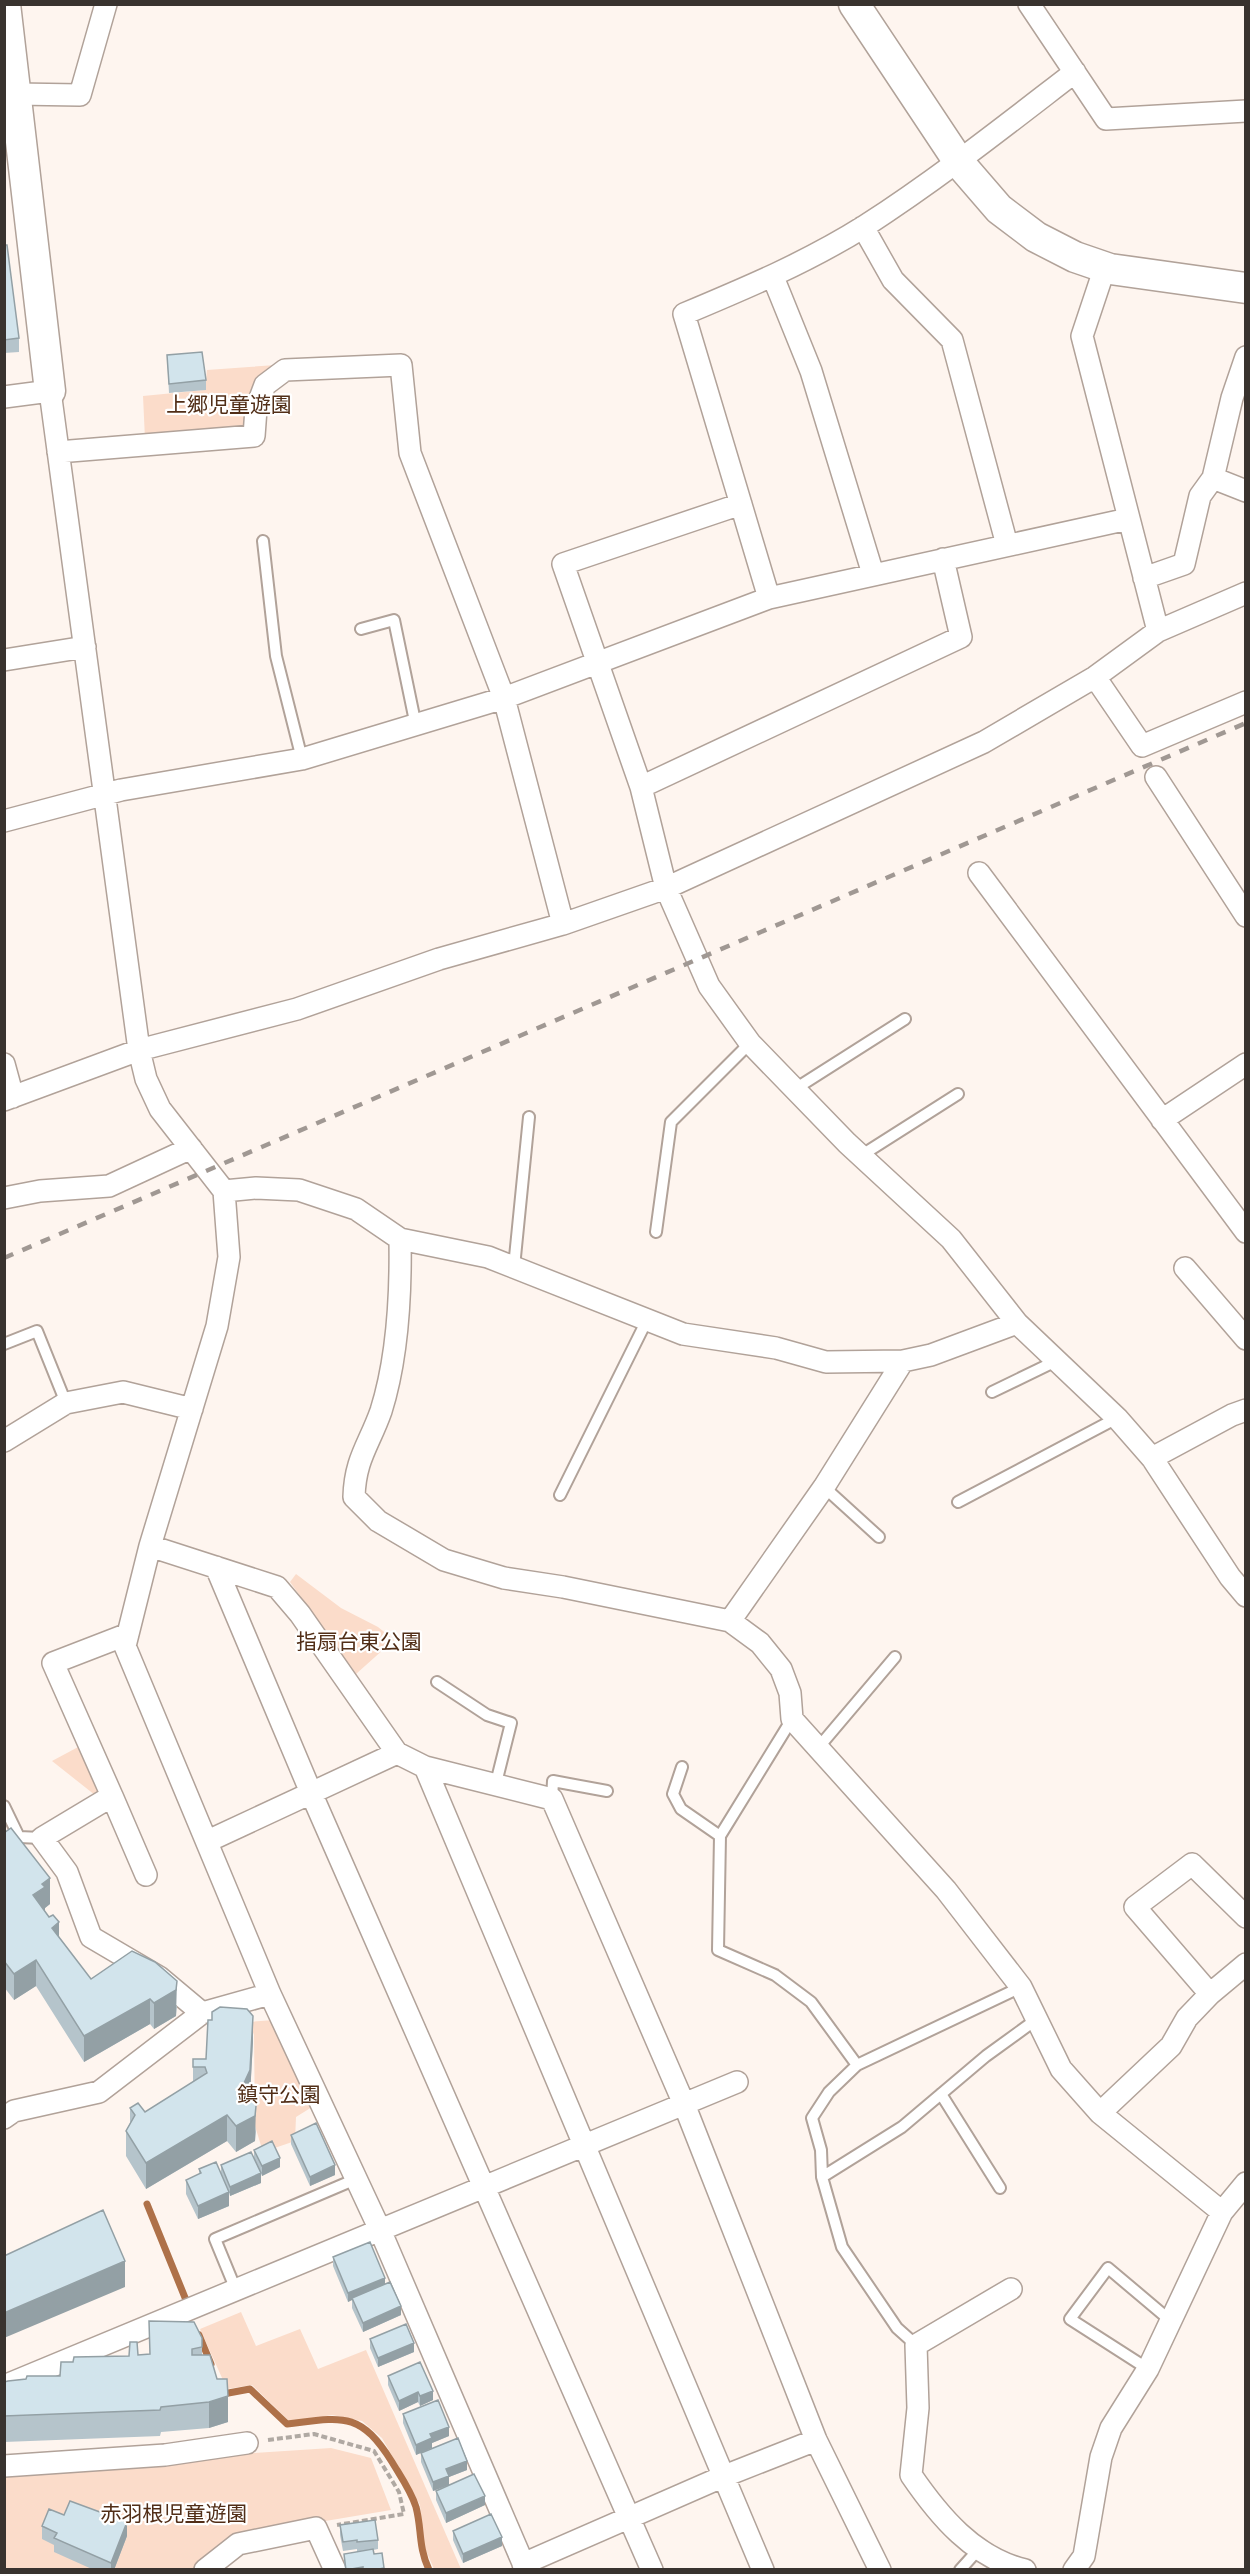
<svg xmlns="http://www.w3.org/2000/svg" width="1250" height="2574" font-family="Signika,'Noto Sans JP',sans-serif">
<rect width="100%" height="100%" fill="#fef5ef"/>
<!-- green -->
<path fill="#fbdcca" d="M 276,365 L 254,436 L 145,439 L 143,396 L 205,390 L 207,370 Z
M 296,1574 L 341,1608 L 378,1627 L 394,1640 L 356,1674 L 290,1582 Z
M 80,1746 L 104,1796 L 100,1799 L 52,1761 Z
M 274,2020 L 312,2107 L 296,2117 L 295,2141 L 263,2152 L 255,2126 L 254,2035 L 249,2022 Z
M 241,2312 L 256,2346 L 300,2329 L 318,2369 L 366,2350 L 461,2569 L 434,2569 L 424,2546 L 420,2505 L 382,2438 L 362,2421 L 332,2415 L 290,2422 L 252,2385 L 227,2389 L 200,2329 Z
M 331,2448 L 371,2458 L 391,2510 L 231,2537 L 197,2569 L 5,2570 L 5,2469 Z"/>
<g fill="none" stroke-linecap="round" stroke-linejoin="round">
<!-- stream -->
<path stroke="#ae7149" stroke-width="7" d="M 147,2204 L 188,2305
M 199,2335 L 211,2364
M 222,2391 L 223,2394 L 250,2389 L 287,2424 C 343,2417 360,2411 392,2462 C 401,2477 411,2491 416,2507 C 422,2530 418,2546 429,2570"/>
<!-- lane casing -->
<g stroke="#b1a299" stroke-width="14">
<path id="lane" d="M 263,541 L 276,656 L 302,759
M 361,629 L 394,620 L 416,726
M 795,1089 L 905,1019
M 862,1155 L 958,1094
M 656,1232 L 671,1122 L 750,1043
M 514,1267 L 529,1117
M 4,1344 L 37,1331 L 66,1403
M 992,1392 L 1056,1361
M 824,1487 L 879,1537
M 560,1495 L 647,1320
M 958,1502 L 1117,1418
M 437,1682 L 487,1715 L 511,1723 L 496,1783
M 818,1748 L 895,1657
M 682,1767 L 673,1794 L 681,1809 L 720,1836 L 718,1950 L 775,1975 L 811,2002 L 857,2065
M 552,1799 L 553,1781 L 607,1791
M 4,1806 L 19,1837 L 42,1838
M 720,1836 L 792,1719
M 941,2094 L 1000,2188
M 822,2177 L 902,2127 L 986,2056 L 1037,2019
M 236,2290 L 215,2239 L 356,2179
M 916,2345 L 897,2328 L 842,2247 L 822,2177 L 821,2150 L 812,2118 L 829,2092 L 857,2065 L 1021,1987
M 1148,2369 L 1070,2319 L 1108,2268 L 1172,2322
M 960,2570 L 978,2550"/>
</g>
<!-- street casing -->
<g stroke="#b1a299" stroke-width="24">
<path id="street" d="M 1029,4 L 1106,119 L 1246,111
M 16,94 L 80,95 L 106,4
M 863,227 L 893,280 L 952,340 L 1007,545
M 1105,267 L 1082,336 L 1158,631
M 773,277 L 811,371 L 873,574
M 4,397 L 50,391 L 139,1050 L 146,1079 L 160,1109 L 224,1191 L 229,1257 L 217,1326 L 150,1546 L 125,1646 L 270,1994 L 380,2230 L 526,2570
M 58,452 L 254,436 L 256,409 L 265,385 L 285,370 L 401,365 L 410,453 L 504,698 L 563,924
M 1213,478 L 1232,398 L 1246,357
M 741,504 L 563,564 L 641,787 L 666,888 L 709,986 L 750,1043 L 847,1143 L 951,1239 L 1017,1323 L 1117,1418 L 1152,1458 L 1230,1577 L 1246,1596
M 1144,578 L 1184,564 L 1200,496 L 1213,478 L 1246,491
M 769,598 L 684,314 C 746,288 808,262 865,226 C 938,179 1006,125 1075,72
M 4,660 L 85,647
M 1095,677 L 1142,746 L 1246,702
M 1156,777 L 1246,916
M 641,787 L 961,637 L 943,559
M 4,821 L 121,790 L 302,759 L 504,698 L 769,598 L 1128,519
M 979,873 L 1246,1232
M 4,1064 L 13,1097
M 4,1100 L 139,1050 L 297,1009 L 439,959 L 563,924 L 666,888 L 984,742 L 1095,677 L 1158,631 L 1246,593
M 1162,1120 L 1246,1064
M 224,1191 L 256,1188 L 299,1190 L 356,1209 L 400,1239 L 488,1257 L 683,1334 L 776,1348 L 826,1362 L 903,1361 L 931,1355 L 1017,1323
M 4,1198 L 40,1191 L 109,1186 L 191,1148
M 400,1239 C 401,1295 398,1357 381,1411 C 369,1445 355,1459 354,1497 L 378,1521 L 444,1560 L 504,1578 L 563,1587 L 730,1621 L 760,1643 L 781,1669 L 790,1693 L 792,1719 L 946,1890 L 1021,1987 L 1061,2069 L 1100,2113 L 1222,2212
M 1185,1268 L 1246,1339
M 4,1441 L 66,1403 L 123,1392 L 192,1409
M 1152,1458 L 1232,1415 L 1246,1410
M 150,1546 L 277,1587 L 300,1614 L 397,1753
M 216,1567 L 312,1795 L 652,2570
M 730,1621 L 824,1487 L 903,1361
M 128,1634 L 53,1663 L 112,1796 L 42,1838 L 67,1872 L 91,1937 L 159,1977 L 202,2013 L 270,1994
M 425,1767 L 763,2570
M 112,1796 L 146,1875
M 208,1841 L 397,1753 L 425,1767 L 552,1799 L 684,2104 L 816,2440 L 880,2570
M 1210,1994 L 1135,1907 L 1192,1864 L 1246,1917
M 1100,2113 L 1171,2046 L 1187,2018 L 1210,1994 L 1246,1964
M 4,2118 L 14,2111 L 99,2092 L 202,2013
M 1011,2289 L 916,2345 L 918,2408 L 911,2475 C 939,2516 974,2558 1025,2570
M 4,2386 L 737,2082
M 4,2466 L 165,2455 L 247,2443
M 523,2564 L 722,2477 L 816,2440
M 205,2570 L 238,2544 L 316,2528 L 335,2570
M 1074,2570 L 1084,2556 L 1101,2457 L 1111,2428 L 1148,2369 L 1222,2212 L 1246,2183"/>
</g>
<!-- secondary casing -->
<g stroke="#b1a299" stroke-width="33">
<path id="secondary" d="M 5,4 L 50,391
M 854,4 L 961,165 L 999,209 L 1036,237 L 1075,257 L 1110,269 L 1246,288"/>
</g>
<!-- path -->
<path stroke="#b0a9a3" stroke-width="4" stroke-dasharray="6 3" stroke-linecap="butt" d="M 268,2440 L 314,2434 L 374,2451 L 399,2492 L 404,2514 L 337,2525"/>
<!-- lane -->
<use href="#lane" stroke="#fff" stroke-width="10"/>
<!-- street -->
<use href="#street" stroke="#fff" stroke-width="21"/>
<!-- secondary -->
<use href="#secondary" stroke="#fff" stroke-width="30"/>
<!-- rail -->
<path stroke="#a09893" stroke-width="4.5" stroke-dasharray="10 10" stroke-linecap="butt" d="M 4,1258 L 1246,723"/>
</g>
<!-- wall -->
<path fill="#b5c4cb" d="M 4,245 L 19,338 L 19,352 L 4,353 Z
M 167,355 L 206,380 L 206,390 L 169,393 Z
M 4,1833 L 50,1904 L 45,1908 L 45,1911 L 59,1937 L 91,1979 L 177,2006 L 176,2016 L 154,2029 L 150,2024 L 84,2062 L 36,1986 L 14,2000 L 4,1987 Z
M 253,2041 L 250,2094 L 256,2132 L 255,2141 L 236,2152 L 227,2141 L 146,2189 L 126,2156 L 126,2131 L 130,2123 L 130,2108 L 145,2112 L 193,2082 L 193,2067 L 206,2059 Z
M 291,2135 L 335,2175 L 310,2186 L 291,2144 Z
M 254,2150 L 280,2167 L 262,2176 L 261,2174 L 261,2183 L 230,2196 L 229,2193 L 229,2206 L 198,2219 L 186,2194 L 186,2180 L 199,2174 L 199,2169 L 221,2174 L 221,2165 L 254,2157 Z
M 333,2257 L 385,2284 L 401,2315 L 363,2332 L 352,2308 L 352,2300 L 348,2302 L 333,2266 Z
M 149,2321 L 202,2338 L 202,2355 L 228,2422 L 209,2428 L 161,2432 L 160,2436 L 4,2442 L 4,2382 L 60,2376 L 73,2362 L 150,2354 Z
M 370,2339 L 414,2352 L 378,2367 L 370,2348 Z
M 388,2376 L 433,2400 L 420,2406 L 418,2402 L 399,2411 L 388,2385 Z
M 403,2414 L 449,2436 L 432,2443 L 432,2448 L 416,2455 L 403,2423 Z
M 421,2453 L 467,2470 L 449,2477 L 449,2485 L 433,2491 L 421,2462 Z
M 436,2491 L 485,2505 L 446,2523 L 436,2500 Z
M 64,2515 L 127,2536 L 114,2570 L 94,2570 L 54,2552 L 54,2545 L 42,2539 L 42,2526 Z
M 340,2525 L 378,2540 L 378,2549 L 373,2550 L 374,2554 L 382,2553 L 384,2570 L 345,2570 L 344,2554 L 357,2552 L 357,2549 L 343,2551 L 340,2535 Z
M 453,2531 L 502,2546 L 463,2563 L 453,2540 Z"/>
<!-- shaded-wall -->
<path fill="#93a0a5" d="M 50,1878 L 50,1904 L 45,1908 L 45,1913 L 33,1895 L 42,1884 Z
M 59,1922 L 59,1948 L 52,1928 Z
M 36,1960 L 36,1986 L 14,2000 L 14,1974 Z
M 177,1981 L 176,2016 L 154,2029 L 154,2003 Z
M 150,1999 L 150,2024 L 84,2062 L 84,2036 Z
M 253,2016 L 253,2041 L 250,2096 L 244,2083 Z
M 256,2106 L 255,2141 L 236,2152 L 236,2126 Z
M 227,2115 L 227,2141 L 146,2189 L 146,2163 Z
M 280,2158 L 280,2167 L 262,2176 L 262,2166 Z
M 335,2165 L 335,2175 L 310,2186 L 310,2177 Z
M 261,2173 L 261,2183 L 230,2196 L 230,2187 Z
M 229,2192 L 229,2206 L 198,2219 L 198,2206 Z
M 125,2261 L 125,2287 L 4,2338 L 4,2313 Z
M 385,2278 L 385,2287 L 352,2298 L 352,2300 L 348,2302 L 348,2293 Z
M 401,2306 L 401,2315 L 363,2332 L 363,2323 Z
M 414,2343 L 414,2352 L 378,2367 L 378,2358 Z
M 433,2391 L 433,2400 L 420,2406 L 420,2396 Z
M 418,2392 L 418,2402 L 399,2411 L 399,2401 Z
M 228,2396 L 228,2422 L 209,2428 L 209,2402 Z
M 449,2427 L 449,2436 L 432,2443 L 432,2448 L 416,2455 L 416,2445 L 430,2434 Z
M 467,2461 L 467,2470 L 449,2477 L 449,2485 L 433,2491 L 433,2482 L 446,2469 Z
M 485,2496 L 485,2505 L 446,2523 L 446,2513 Z
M 127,2522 L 127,2536 L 114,2570 L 111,2570 L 111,2563 Z
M 502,2537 L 502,2546 L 463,2563 L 463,2554 Z"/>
<!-- building -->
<path fill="#d2e4ec" stroke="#93a0a5" stroke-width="1.5" d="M 4,245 L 7,245 L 19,338 L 4,340 Z
M 202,352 L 206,380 L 169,384 L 167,355 Z
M 11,1828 L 50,1878 L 42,1884 L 45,1887 L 33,1895 L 49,1917 L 53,1915 L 59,1922 L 52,1928 L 91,1979 L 132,1951 L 155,1962 L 177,1981 L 176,1990 L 154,2003 L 150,1999 L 84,2036 L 36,1960 L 14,1974 L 4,1961 L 4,1833 Z
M 220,2007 L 247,2009 L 253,2016 L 250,2070 L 244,2083 L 256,2106 L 255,2116 L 236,2126 L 227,2115 L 146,2163 L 126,2131 L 135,2115 L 130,2108 L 138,2103 L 145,2112 L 207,2073 L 205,2067 L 193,2067 L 193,2059 L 206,2059 L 208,2020 L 212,2020 L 212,2012 Z
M 316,2123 L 335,2165 L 310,2177 L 291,2135 Z
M 272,2141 L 280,2158 L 262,2166 L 254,2150 Z
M 251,2152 L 261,2173 L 230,2187 L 221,2165 Z
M 216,2162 L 229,2192 L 198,2206 L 186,2180 L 201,2173 L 199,2169 Z
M 103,2210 L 125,2261 L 4,2313 L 4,2256 Z
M 370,2242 L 385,2278 L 348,2293 L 333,2257 Z
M 390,2282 L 401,2306 L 363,2323 L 352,2298 Z
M 149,2321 L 194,2322 L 202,2338 L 202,2347 L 192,2349 L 192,2355 L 210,2355 L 217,2379 L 227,2379 L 228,2396 L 209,2402 L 161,2407 L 160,2410 L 4,2416 L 4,2382 L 8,2381 L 26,2379 L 27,2376 L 60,2376 L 61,2362 L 73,2362 L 74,2357 L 129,2356 L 130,2342 L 137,2342 L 138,2355 L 150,2354 Z
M 406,2324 L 414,2343 L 378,2358 L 370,2339 Z
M 420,2362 L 433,2391 L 420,2396 L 418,2392 L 399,2401 L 388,2376 Z
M 438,2400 L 449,2427 L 430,2434 L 432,2438 L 416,2445 L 403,2414 Z
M 458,2438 L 467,2461 L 446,2469 L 449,2476 L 433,2482 L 421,2453 Z
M 474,2474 L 485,2496 L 446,2513 L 436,2491 Z
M 70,2501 L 127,2522 L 111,2563 L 54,2538 L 57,2533 L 42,2526 L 49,2509 L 64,2515 Z
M 491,2514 L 502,2537 L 463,2554 L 453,2531 Z
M 375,2520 L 378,2540 L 357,2542 L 357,2540 L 343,2542 L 340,2525 Z
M 373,2549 L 374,2554 L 382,2553 L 384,2568 L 374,2570 L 363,2570 L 363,2567 L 346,2570 L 344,2554 Z"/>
<g text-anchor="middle" stroke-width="4.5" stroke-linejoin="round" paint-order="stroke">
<!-- park labels -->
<g font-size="21" fill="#512e17" stroke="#fff">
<text x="229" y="412">上郷児童遊園</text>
<text x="359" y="1649">指扇台東公園</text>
<text x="279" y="2102">鎮守公園</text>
<text x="174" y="2521">赤羽根児童遊園</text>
</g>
</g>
<!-- border -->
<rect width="1250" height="2574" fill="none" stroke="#39332f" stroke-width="12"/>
</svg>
